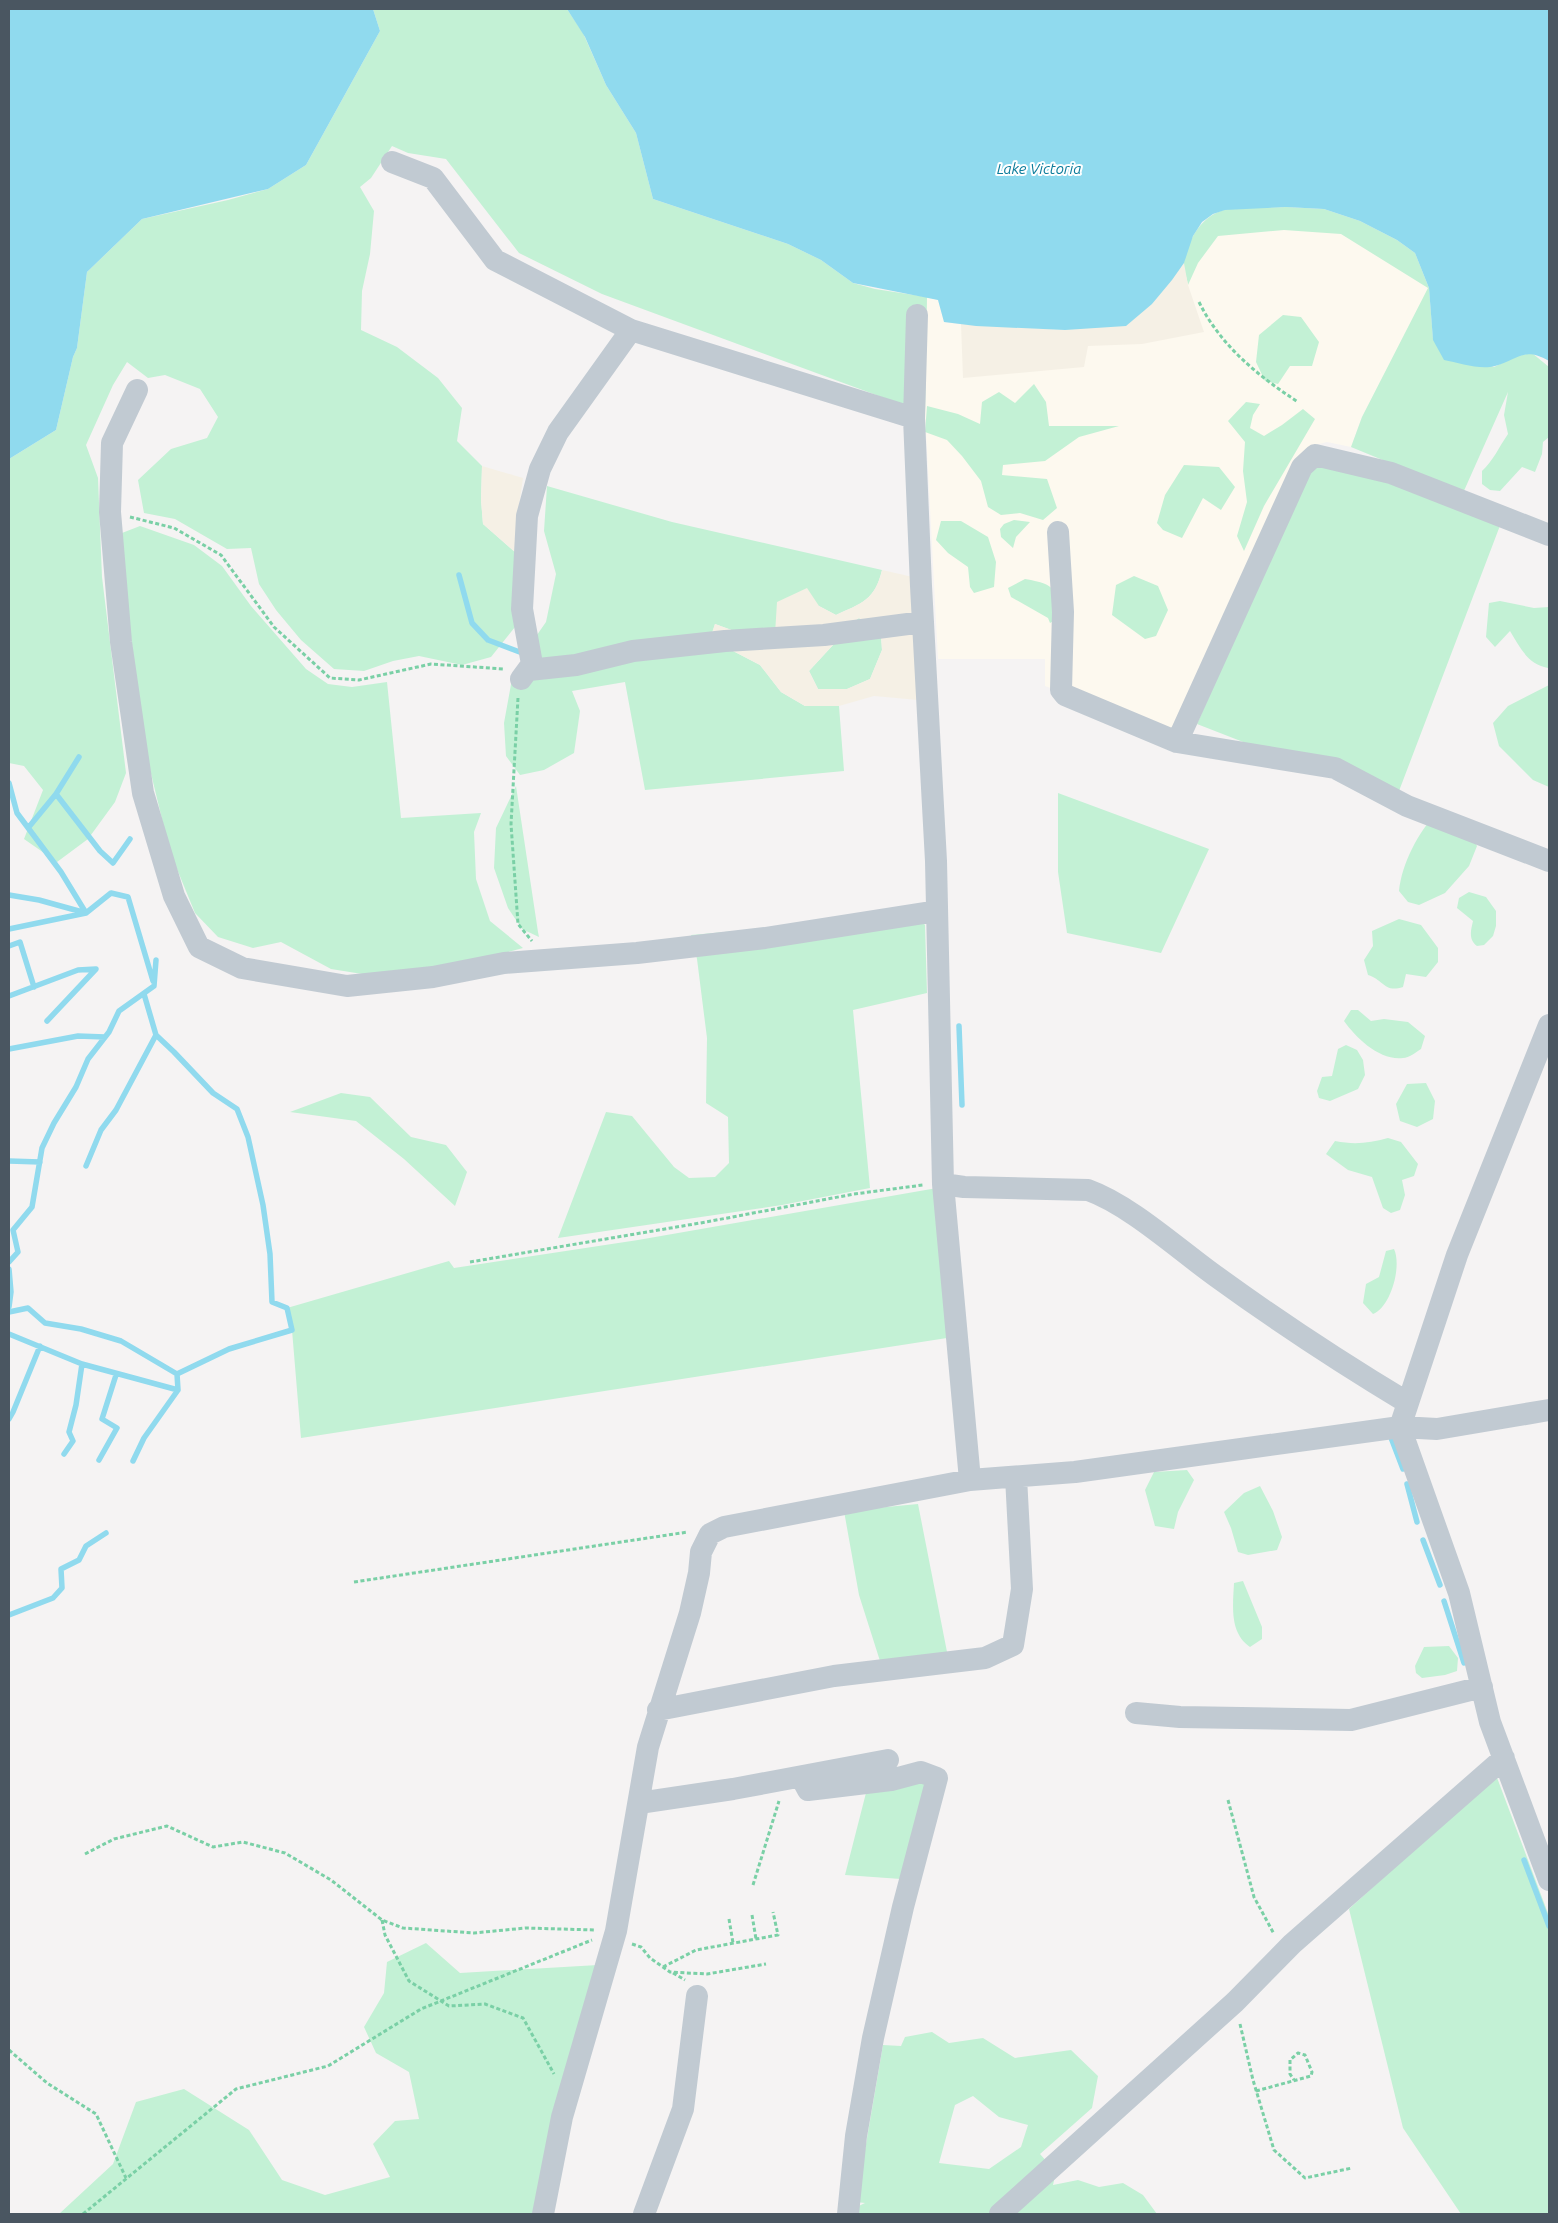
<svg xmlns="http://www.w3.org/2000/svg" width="1558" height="2223" font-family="Ubuntu,sans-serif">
<rect width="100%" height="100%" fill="#f5f3f3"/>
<!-- commercial -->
<path fill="#fdf9ef" d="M 1324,209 L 1429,288 L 1362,417 L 1351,447 L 1327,442 L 1311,446 L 1172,733 L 1045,686 L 1045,659 L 938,659 L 925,413 L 927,297 L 938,300 L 944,322 L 976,326 L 1193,236 Z"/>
<!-- green -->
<path fill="#c3f1d5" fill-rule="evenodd" d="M 373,9 L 567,9 L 583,33 L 606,85 L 636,133 L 653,199 L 788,244 L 821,260 L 853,283 L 875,289 L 927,297 L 925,413 L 602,294 L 519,253 L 446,159 L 408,153 L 392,146 L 371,178 L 360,187 L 374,211 L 370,254 L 362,291 L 361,330 L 397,347 L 438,378 L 462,408 L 457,441 L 482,466 L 481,500 L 483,524 L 523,559 L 515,627 L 491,657 L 462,665 L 419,656 L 393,661 L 364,671 L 334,669 L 301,640 L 276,610 L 259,584 L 251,548 L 227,549 L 175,519 L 144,513 L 138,480 L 171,449 L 207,438 L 218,417 L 200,389 L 165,375 L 148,378 L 127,362 L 113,385 L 86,445 L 98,478 L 102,577 L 126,773 L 115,802 L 88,839 L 57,862 L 24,839 L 43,790 L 24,766 L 9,763 L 9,459 L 56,430 L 73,357 L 77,348 L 87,272 L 142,219 L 228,200 L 268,189 L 306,165 L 380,31 Z
M 1286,207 L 1324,209 L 1360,221 L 1397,240 L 1415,253 L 1429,288 L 1433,339 L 1494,367 L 1517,356 L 1532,353 L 1549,367 L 1549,437 L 1543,442 L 1542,454 L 1535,472 L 1522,467 L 1500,491 L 1490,490 L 1482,484 L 1482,471 C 1493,461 1499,447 1508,434 L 1504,415 L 1508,392 L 1463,493 L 1351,447 L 1362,417 L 1428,288 L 1341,234 L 1284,230 L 1218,236 L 1198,263 L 1188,285 C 1187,278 1183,269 1184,262 C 1188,240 1201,216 1224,210 C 1243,205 1267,208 1286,207 Z
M 1283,315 L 1301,317 L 1319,342 L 1312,366 L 1290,366 L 1278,384 L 1265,381 L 1256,362 L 1259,335 Z
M 1034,384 L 1046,402 L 1049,426 L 1119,426 L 1079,437 L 1045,461 L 1003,465 L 1002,475 L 1047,479 L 1057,508 L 1043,520 L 1020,513 L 1001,515 L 988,507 L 981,481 L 962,456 L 947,440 L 925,432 L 927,406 L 958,414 L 980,424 L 982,402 L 999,392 L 1015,403 Z
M 1246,402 L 1260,404 L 1253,415 L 1250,428 L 1264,436 L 1282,425 L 1303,409 L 1315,419 L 1264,506 L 1244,551 L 1237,536 L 1247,502 L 1243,471 L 1245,442 L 1228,421 Z
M 1323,463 L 1346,468 L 1501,523 L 1399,791 L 1256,747 L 1197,724 L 1309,468 Z
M 1184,465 L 1219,467 L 1235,487 L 1221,510 L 1203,498 L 1182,538 L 1163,530 L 1157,523 L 1165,495 Z
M 547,486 L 672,522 L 882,570 C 875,600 862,603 836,615 L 819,606 L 775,634 L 748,636 L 715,624 L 710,639 L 760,665 L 781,692 L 805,706 L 839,706 L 844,771 L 645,790 L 625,682 L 572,691 L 580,711 L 574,753 L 544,770 L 520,775 L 506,756 L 504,723 L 512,679 L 530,645 L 546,622 L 556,574 L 544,531 Z
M 1014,520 L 1030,522 L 1016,537 L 1013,548 L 1001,537 L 1000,529 L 1004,524 Z
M 941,521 L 961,521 L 988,537 L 996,562 L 994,587 L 974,593 L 970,587 L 968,567 L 948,553 L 936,540 Z
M 140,526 L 194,545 L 222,566 L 251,606 L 306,669 L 328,684 L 352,687 L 387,682 L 401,818 L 481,813 L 474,832 L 476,879 L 490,921 L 523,948 L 475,961 L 381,977 L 331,969 L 281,942 L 253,948 L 218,937 L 195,913 L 170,852 L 146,753 L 122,567 L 122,533 Z
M 1134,576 L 1158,586 L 1168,610 L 1156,636 L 1145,639 L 1112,615 L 1116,585 Z
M 1025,579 C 1059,585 1054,588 1055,620 L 1050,623 L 1048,618 L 1011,597 L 1008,588 Z
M 1500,601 L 1534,608 L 1549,607 L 1548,668 C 1527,664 1520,647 1510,631 L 1495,647 L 1486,637 L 1489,603 Z
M 859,618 L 881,636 L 882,650 L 870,679 L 847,689 L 818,689 L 809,671 L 833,645 L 843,629 Z
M 1549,685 L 1549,787 L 1533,780 L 1499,746 L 1493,723 L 1508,706 Z
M 516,786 L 538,932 L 539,937 L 522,929 L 508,908 L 494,868 L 496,828 Z
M 1058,793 L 1209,849 L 1161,953 L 1067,933 L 1058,872 Z
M 1437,812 L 1470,833 L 1477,846 L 1469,866 L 1445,893 L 1419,905 L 1408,902 L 1399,891 C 1402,863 1418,833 1437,812 Z
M 1469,892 L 1486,897 L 1496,911 L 1496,926 L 1493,936 L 1484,945 L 1477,946 C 1468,939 1471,930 1473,921 L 1457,908 L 1459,898 Z
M 917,915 L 925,925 L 927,993 L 853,1010 L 870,1188 L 782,1205 L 558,1238 L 606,1112 L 632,1116 L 674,1167 L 689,1178 L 715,1177 L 729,1163 L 728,1117 L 706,1103 L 707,1038 L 697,959 L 691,935 Z
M 1399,919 L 1421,925 L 1438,948 L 1438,962 L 1426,977 L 1406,974 L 1403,987 C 1384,993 1384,980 1368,975 L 1364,960 L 1373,946 L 1372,931 Z
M 1351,1010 L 1358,1010 L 1371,1021 L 1384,1019 L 1408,1022 L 1425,1036 L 1421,1049 C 1416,1052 1409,1058 1403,1058 C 1380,1061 1356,1038 1344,1021 Z
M 1346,1045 L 1357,1050 L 1363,1060 L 1365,1075 L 1358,1089 L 1330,1101 L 1319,1098 L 1317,1091 L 1322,1077 L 1332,1076 L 1338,1049 Z
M 1426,1083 L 1435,1101 L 1433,1119 L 1417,1127 L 1400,1121 L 1396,1104 L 1407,1084 Z
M 341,1093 L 370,1097 L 411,1137 L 446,1145 L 467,1172 L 455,1206 L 404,1159 L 356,1121 L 290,1112 Z
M 1388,1138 L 1401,1142 L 1418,1164 L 1414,1176 L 1402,1180 L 1405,1195 L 1400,1210 L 1391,1213 L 1383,1208 L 1372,1177 L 1348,1170 L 1326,1154 L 1335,1141 C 1355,1145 1369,1143 1388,1138 Z
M 937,1188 L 947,1338 L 301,1438 L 292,1330 L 287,1308 L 449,1261 L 454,1268 L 638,1240 Z
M 1394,1249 C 1402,1266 1391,1307 1373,1314 L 1363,1303 L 1366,1284 L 1379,1277 L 1386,1251 Z
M 1187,1470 L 1194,1480 L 1178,1512 L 1174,1529 L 1155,1526 L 1145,1490 L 1154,1472 Z
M 1260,1486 L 1273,1511 L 1282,1537 L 1277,1550 L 1248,1555 L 1238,1552 L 1231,1528 L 1224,1512 L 1244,1493 Z
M 918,1504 L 948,1657 L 880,1661 L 859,1595 L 844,1511 Z
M 1243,1581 L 1262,1627 L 1262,1639 L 1250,1647 C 1229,1633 1233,1605 1234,1583 Z
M 1449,1646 L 1458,1658 L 1457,1671 L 1445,1675 L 1422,1678 L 1416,1673 L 1415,1666 L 1424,1647 Z
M 1496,1775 L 1549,1916 L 1549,2214 L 1461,2214 L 1403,2128 L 1349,1909 Z
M 929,1779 L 901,1879 L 845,1875 L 867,1789 Z
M 426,1943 L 460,1973 L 598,1965 L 534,2214 L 59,2214 L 113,2164 L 136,2102 L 184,2089 L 249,2130 L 282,2180 L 325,2195 L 390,2177 L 373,2144 L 395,2121 L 419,2119 L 409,2072 L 376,2053 L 364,2027 L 384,1993 L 387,1962 Z
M 932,2032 L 949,2043 L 983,2038 L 1015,2058 L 1071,2050 L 1098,2076 L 1092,2108 L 1040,2154 L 1056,2172 L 1053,2185 L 1078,2180 L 1099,2187 L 1123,2183 L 1143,2195 L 1157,2214 L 842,2214 L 865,2203 L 856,2202 L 883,2045 L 901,2046 L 905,2037 ZM 973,2096 L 999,2117 L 1028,2125 L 1021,2147 L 989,2169 L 939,2163 L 955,2105 Z"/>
<!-- sand -->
<path fill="#f5f0e5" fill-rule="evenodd" d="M 1184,263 L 1188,285 L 1204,332 L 1142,344 L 1088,346 L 1084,367 L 963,378 L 961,324 L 1065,330 L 1152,304 Z
M 482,466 L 523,478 L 517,519 L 523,559 L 483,524 L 481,500 Z
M 882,570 L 913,577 L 918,700 L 874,696 L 839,706 L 805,706 L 781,692 L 760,665 L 710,639 L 715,624 L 748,636 L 775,634 L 777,602 L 807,588 L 819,606 L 836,615 C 862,603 875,600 882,570 ZM 859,618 L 881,636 L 882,650 L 870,679 L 847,689 L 818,689 L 809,671 L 833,645 L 843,629 Z"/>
<!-- water -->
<path fill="#90daee" d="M 9,9 L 373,9 L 380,31 L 306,165 L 268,189 L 142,219 L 87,272 L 77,348 L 73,357 L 56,430 L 9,459 Z
M 567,9 L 1549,9 L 1549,361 C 1523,346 1518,360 1495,366 C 1480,370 1459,363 1444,360 L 1433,340 L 1429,288 L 1415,253 L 1397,240 L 1360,221 L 1324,209 L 1286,207 L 1225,210 L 1213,214 L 1202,222 L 1193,236 L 1184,263 L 1172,280 L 1152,304 L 1126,326 L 1065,330 L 976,326 L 944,322 L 938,300 L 853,283 L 821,260 L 788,244 L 653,199 L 636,133 L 606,85 L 585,37 Z"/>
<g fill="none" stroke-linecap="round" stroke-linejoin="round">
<!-- stream -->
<path stroke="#90daee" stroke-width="5.5" d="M 459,575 L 472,623 L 488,640 L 525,654
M 9,783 L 17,813 L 61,872 L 86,913 L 9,929
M 56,794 L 100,851 L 113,863 L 130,839
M 28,828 L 56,794 L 79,757
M 9,895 L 39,900 L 86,913 L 111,893 L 128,897 L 153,981
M 9,946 L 20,942 L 34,987
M 144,994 L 156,1035 L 174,1052 L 213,1093 L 237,1109 L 248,1137 L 263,1205 L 270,1254 L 272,1302 L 287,1308 L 292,1330 L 229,1349 L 177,1374
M 9,996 L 78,970 L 96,969 L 47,1021
M 959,1026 L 962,1105
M 9,1049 L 78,1036 L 105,1037
M 9,1161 L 40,1162
M 86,1166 L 101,1130 L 116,1110 L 156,1035
M 9,1262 L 18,1252 L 13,1230 L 32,1207 L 42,1148 L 54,1123 L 76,1087 L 88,1059 L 109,1032 L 119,1011 L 154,986 L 156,960
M 9,1269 L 11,1292 L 9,1307
M 9,1312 L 28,1308 L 45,1323 L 81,1329 L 121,1341 L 177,1374 L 178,1390
M 9,1334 L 82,1364 L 178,1390 L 144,1438 L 133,1461
M 9,1419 L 13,1412 L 40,1346
M 1390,1435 L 1403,1469
M 64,1454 L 73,1441 L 69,1432 L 76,1405 L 82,1364
M 99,1460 L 117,1428 L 102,1419 L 116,1375
M 1407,1484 L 1417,1522
M 1423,1540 L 1440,1585
M 1444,1601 L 1464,1663
M 9,1615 L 53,1598 L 62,1588 L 61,1569 L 79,1560 L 86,1546 L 106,1533
M 1524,1860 L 1549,1926"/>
<!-- path -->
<path stroke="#7ad0a6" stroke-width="3" stroke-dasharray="4 2.5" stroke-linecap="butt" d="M 1199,302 C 1220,345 1258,376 1298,402
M 130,517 L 174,528 L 221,555 L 274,627 L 330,678 L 359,680 L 431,664 L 504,669
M 518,698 L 511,824 L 518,924 L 532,941
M 470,1262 L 706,1222 L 854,1194 L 923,1185
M 354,1582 L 688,1532
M 1228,1800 L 1254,1897 L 1274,1934
M 85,1854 L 114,1839 L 167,1826 L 213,1847 L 243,1842 L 285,1853 L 331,1880 L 382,1920 L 403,1928 L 474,1933 L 525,1928 L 595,1930
M 753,1885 L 779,1801
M 752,1915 L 756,1939
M 729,1919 L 733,1943
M 382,1920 L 385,1935 L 409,1981 L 449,2006 L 485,2004 L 523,2018 L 554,2074
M 632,1944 L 641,1947 L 650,1958 L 670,1972 L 707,1974 L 766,1964
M 663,1967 L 696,1950 L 778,1935 L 773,1912
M 673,1973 L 685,1980
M 1240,2024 L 1253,2080 L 1274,2150 L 1305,2178 L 1352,2168
M 9,2050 L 47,2083 L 96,2114 L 126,2178
M 1256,2091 L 1311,2076 L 1312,2072 L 1305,2055 L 1298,2053 L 1290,2060 L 1290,2074 L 1294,2080
M 83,2214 L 236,2089 L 328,2066 L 421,2009 L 592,1940"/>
<!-- street -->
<path stroke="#c1cad2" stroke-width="22" d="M 392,162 L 433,178 L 495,260 L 631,330 L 914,418
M 917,315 L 914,418 L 921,586 L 936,861 L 943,1184 L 964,1187 L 1088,1190 C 1130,1205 1179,1250 1217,1277 C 1279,1322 1343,1364 1408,1403
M 137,390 L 112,443 L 110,512 L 121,642 L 143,793 L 174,896 L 199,947 L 242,968 L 347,986 L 433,977 L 504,963 L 637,953 L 765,938 L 937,911
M 1058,532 L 1063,612 L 1061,690 L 1065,695 L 1177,742 L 1335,768 L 1407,806 L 1549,861
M 529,670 L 576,665 L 633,651 L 725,641 L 824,635 L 923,622
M 521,679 L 532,664 L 522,609 L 527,516 L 540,469 L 558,432 L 631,330
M 1177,742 L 1302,467 L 1315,455 L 1391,473 L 1549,535
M 1549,1025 L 1457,1255 L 1400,1427 L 1459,1593 L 1490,1722 L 1549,1880
M 943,1184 L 970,1480
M 658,1710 L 834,1676 L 985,1658 L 1013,1645 L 1022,1589 L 1016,1477
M 1136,1713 L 1180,1717 L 1351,1720 L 1482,1687
M 801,1777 L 808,1790 L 891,1780 L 921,1772 L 937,1778 L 903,1907 L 873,2038 L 856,2136 L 848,2214
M 639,1803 L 733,1789 L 888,1760
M 543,2214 L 562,2117 L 616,1931 L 648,1747 L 690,1613 L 699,1573 L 701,1552 L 710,1534 L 724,1527 L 970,1480 L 1075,1472 L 1400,1427 L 1437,1429 L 1549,1410
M 644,2214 L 683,2109 L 697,1996
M 1000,2214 L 1235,2002 L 1292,1944 L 1504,1758"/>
</g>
<g text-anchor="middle" stroke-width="4" stroke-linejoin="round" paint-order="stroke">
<!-- water labels -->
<g font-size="15" font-style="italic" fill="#0c7c9b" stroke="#fff">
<text x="1039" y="174">Lake Victoria</text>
</g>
</g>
<!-- border -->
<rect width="1558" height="2223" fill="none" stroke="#4a5661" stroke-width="20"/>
</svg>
